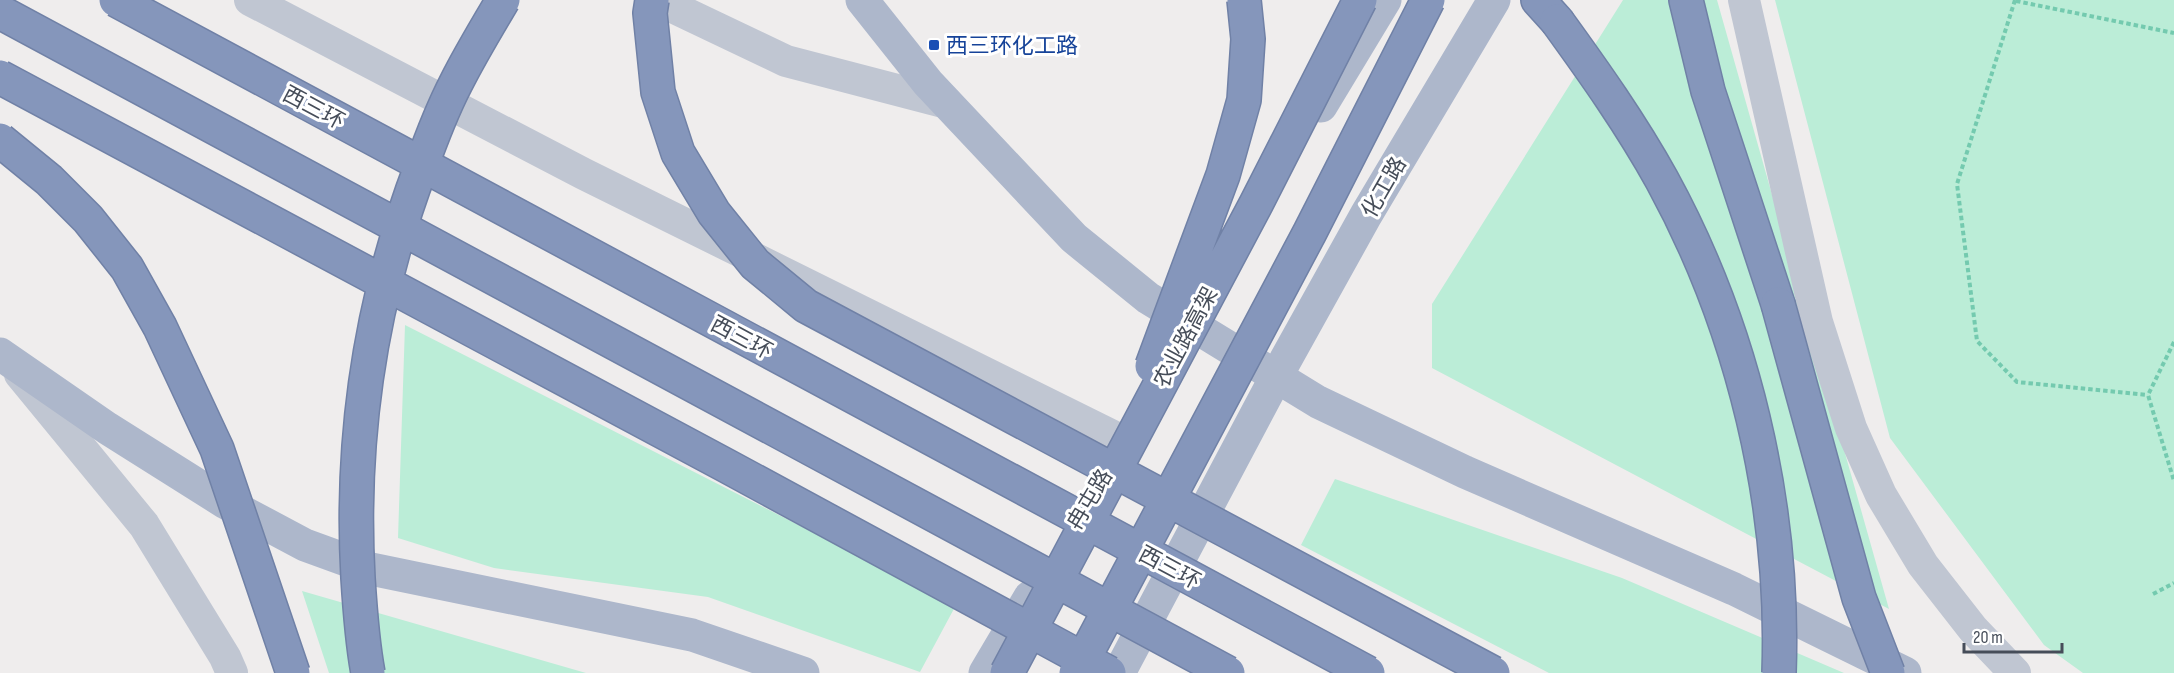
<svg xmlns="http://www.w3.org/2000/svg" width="2174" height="673" font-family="'Sofia Sans Condensed','Noto Sans SC',sans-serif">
<rect width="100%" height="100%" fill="#efeded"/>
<!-- green -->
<path fill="#bbedd7" d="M 1623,0 L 1717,0 L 1889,609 L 1432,368 L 1432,304 Z
M 1775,0 L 2174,0 L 2174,673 L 2083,673 L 2044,645 L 1890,438 Z
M 405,325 L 956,605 L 920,672 L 708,597 L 494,568 L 398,538 Z
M 1335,479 L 1622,578 L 1844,673 L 1549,673 L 1301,545 Z
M 302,591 L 586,673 L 329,673 Z"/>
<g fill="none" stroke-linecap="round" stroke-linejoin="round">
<!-- highway casing -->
<g stroke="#7081a6" stroke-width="36">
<path id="highway" d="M 1538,0 L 1557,21
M 1686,0 L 1708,91 L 1778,304"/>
</g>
<!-- path -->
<path stroke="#74caaf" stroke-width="4" stroke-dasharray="4.5 3" stroke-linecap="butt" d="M 2015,0 L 1957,184 L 1977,341 L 2017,382 L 2148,395
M 2016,1 L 2174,33
M 2174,342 L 2148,395 L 2174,481
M 2153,594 L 2174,583"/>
<!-- minor -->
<path stroke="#c0c6d2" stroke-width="32" d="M 250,0 L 584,174 L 1123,441
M 658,0 L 786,61 L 947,103
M 1744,0 L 1817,322 L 1851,428 L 1881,495 L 1923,565 L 1973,629 L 2015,673
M 20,374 L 144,525 L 225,657 L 232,673"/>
<!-- major -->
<path stroke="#adb7cb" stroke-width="33" d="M 862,0 L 928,83 L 1074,238 L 1148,298 L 1318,402 L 1465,472 L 1734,589 L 1905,673
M 1321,106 L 1385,0
M 0,354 L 107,428 L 226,503 L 305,545 L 371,569 L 692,635 L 803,673
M 985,673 L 1030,597
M 1119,673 L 1276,377 L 1366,215 L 1494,0"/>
<!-- highway -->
<use href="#highway" stroke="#8596bb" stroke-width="33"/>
<!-- highway-bridge casing -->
<g stroke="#7081a6" stroke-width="36" stroke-linecap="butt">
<path id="highway-bridge" d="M 116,0 L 1368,673
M 652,0 L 650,13 L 658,92 L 678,153 L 714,213 L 755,264 L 806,306 L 1493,673
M 0,12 L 1228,673
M 1557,21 C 1594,72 1631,124 1662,180 C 1743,328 1785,504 1779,673
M 0,77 L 725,465 L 1109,673
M 0,140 L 49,180 L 88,219 L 127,268 L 160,327 L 217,449 L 293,673
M 1778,304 L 1859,598 L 1888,673
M 1152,366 L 1223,175 L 1244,100 L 1248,39 L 1244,0
M 368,673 C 362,641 360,610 358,578 C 350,437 371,299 421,167 C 431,139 442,110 456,83 C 470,55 487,27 503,0
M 1007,673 L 1256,204 L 1360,0
M 1076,673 L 1310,232 L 1428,0"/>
</g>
<!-- highway-bridge -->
<use href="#highway-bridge" stroke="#8596bb" stroke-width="33"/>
</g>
<!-- markers -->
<rect fill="#1a4fb4" stroke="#fff" stroke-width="2" x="928" y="39" width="12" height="12" rx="3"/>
<g text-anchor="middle" stroke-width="6" stroke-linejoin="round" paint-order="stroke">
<!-- transit labels -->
<g font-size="22" fill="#164399" stroke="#fff" text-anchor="start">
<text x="946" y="53">西三环化工路</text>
</g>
<!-- street labels -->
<g font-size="22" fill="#464d59" stroke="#fff">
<text transform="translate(314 107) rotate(28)" y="8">西三环</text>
<text transform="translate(1383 187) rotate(-60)" y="8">化工路</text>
<text transform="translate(742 337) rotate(28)" y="8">西三环</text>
<text transform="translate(1185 337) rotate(-62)" y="8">农业路高架</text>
<text transform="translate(1089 499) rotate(-59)" y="8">冉屯路</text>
<text transform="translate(1170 567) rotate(28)" y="8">西三环</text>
</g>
</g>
<!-- scale -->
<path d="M1964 643v9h98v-9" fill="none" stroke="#464d59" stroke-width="3"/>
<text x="1973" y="643" font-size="18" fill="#464d59" stroke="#ffffff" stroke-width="4.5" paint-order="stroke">20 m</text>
</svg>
